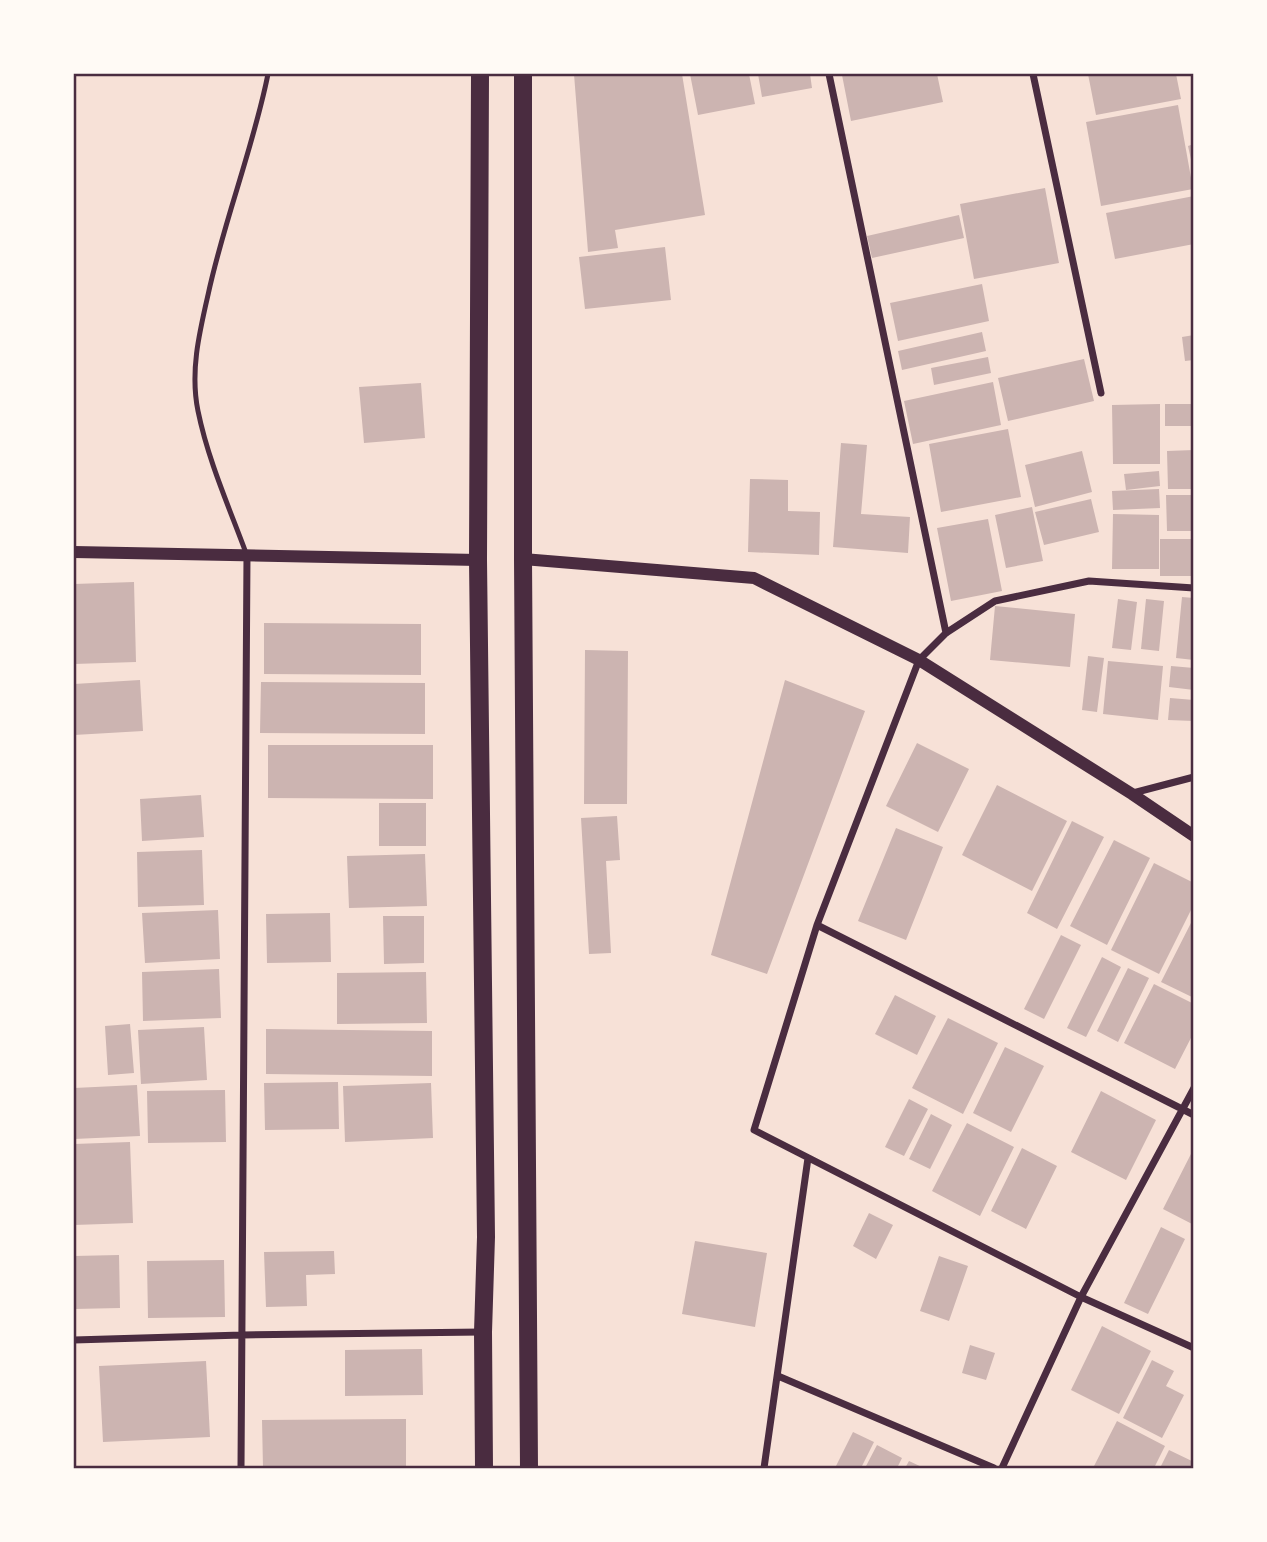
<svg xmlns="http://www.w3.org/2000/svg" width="1267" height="1542" font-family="Signika,sans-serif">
<rect width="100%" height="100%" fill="#f7e1d7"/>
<!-- building -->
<path fill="#ccb4b1" d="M 574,74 L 682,74 L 705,215 L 615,230 L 618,248 L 588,252 Z
M 690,74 L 749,74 L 755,104 L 698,115 Z
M 758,74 L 810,74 L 812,88 L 762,97 Z
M 852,74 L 937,74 L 943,102 L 851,121 L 842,75 Z
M 1088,74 L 1176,74 L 1181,99 L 1096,115 Z
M 1178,105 L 1193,189 L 1101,206 L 1086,122 Z
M 1194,144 L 1194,164 L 1192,164 L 1188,146 Z
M 1045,188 L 1059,263 L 974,279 L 960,204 Z
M 1194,196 L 1194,244 L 1115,259 L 1106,213 Z
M 959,215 L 964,238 L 872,258 L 867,236 Z
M 665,247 L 671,300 L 585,309 L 579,257 Z
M 982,284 L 989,321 L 898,341 L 890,303 Z
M 982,332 L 986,351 L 902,370 L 898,351 Z
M 1194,335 L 1194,360 L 1185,361 L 1182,337 Z
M 988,357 L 991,373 L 934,385 L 931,368 Z
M 1084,359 L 1094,401 L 1008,421 L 998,378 Z
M 993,382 L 1001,425 L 913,444 L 904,401 Z
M 421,383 L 425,438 L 364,443 L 359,387 Z
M 1160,404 L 1160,464 L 1113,464 L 1112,405 Z
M 1165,404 L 1194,404 L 1194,426 L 1165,426 Z
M 1008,429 L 1021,497 L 941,512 L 929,444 Z
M 841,443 L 867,445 L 861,514 L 910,517 L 908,553 L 833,547 Z
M 1194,450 L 1194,489 L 1168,489 L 1167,451 Z
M 1082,451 L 1092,492 L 1035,507 L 1025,465 Z
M 1159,471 L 1160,486 L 1126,490 L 1124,474 Z
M 750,479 L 788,480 L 788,511 L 820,512 L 819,555 L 748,552 Z
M 1159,489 L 1160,508 L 1113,510 L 1112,491 Z
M 1166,495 L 1194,495 L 1194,531 L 1167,531 Z
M 1091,499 L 1099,532 L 1044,545 L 1035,512 Z
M 1032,507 L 1043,561 L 1006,568 L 995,515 Z
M 1113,514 L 1159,515 L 1159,569 L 1112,569 Z
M 988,519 L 1002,591 L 951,601 L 937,528 Z
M 1160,539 L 1194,539 L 1194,576 L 1160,576 Z
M 134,582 L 136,662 L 74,664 L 74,584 Z
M 1182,597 L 1194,598 L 1194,660 L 1176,658 Z
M 1118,599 L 1137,602 L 1131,650 L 1112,648 Z
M 1146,599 L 1164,601 L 1159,651 L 1141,649 Z
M 995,606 L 1075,614 L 1070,667 L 990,660 Z
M 264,623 L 421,624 L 421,675 L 264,674 Z
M 585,650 L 628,651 L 627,804 L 584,804 Z
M 1088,656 L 1104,658 L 1097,712 L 1082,710 Z
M 1108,661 L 1163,666 L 1158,720 L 1103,714 Z
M 1171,666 L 1194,668 L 1194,690 L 1169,687 Z
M 140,680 L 143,731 L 74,735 L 74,684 Z
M 785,680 L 865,711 L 767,974 L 711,955 Z
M 261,682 L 425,683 L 425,734 L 260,733 Z
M 1170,698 L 1194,700 L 1194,721 L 1168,720 Z
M 917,743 L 969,769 L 938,832 L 886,806 Z
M 268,745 L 433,745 L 433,799 L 268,798 Z
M 997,785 L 1067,821 L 1032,891 L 962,855 Z
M 201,795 L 204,837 L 142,841 L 140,799 Z
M 379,803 L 426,803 L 426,846 L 379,846 Z
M 617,816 L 620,860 L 606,861 L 611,953 L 589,954 L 581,818 Z
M 1072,821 L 1104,837 L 1057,929 L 1027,913 Z
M 896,828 L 943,847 L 906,940 L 858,921 Z
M 1114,840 L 1150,858 L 1107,945 L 1070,926 Z
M 202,850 L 204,905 L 138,907 L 137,852 Z
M 425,854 L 427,906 L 349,908 L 347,856 Z
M 1154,863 L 1194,883 L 1194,904 L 1159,974 L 1111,950 Z
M 218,910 L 220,959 L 145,963 L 142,913 Z
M 330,913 L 331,962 L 267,963 L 266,914 Z
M 383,916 L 424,916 L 424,963 L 384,964 Z
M 1194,917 L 1194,998 L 1161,982 Z
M 1061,935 L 1081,945 L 1044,1019 L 1024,1009 Z
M 1102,957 L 1121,967 L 1086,1037 L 1067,1028 Z
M 1128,968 L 1149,978 L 1118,1042 L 1097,1031 Z
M 219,969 L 221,1018 L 143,1021 L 142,972 Z
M 426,972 L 427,1023 L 337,1024 L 337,973 Z
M 1154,984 L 1194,1004 L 1194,1032 L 1175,1069 L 1124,1043 Z
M 895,995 L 936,1016 L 917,1055 L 875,1034 Z
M 948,1018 L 998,1043 L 963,1114 L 912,1088 Z
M 130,1024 L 134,1073 L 108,1075 L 105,1026 Z
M 204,1027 L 207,1080 L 141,1084 L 138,1030 Z
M 266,1029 L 432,1031 L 432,1076 L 266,1074 Z
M 1005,1047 L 1044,1066 L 1011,1132 L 973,1113 Z
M 338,1082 L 339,1129 L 265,1130 L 264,1083 Z
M 431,1083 L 433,1138 L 345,1142 L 343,1086 Z
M 137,1085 L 140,1136 L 74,1139 L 74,1088 Z
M 225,1090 L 226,1142 L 148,1143 L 147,1091 Z
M 1101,1091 L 1156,1120 L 1126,1180 L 1071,1152 Z
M 909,1099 L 928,1109 L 904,1156 L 885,1147 Z
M 931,1114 L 952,1125 L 930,1169 L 909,1159 Z
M 967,1123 L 1014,1147 L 980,1216 L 932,1191 Z
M 130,1142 L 133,1223 L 74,1225 L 74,1144 Z
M 1022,1148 L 1057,1166 L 1026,1229 L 991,1211 Z
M 1194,1148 L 1194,1225 L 1163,1209 Z
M 869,1213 L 893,1225 L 876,1259 L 853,1246 Z
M 1161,1227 L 1185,1239 L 1148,1314 L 1124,1303 Z
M 695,1241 L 767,1253 L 755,1327 L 682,1314 Z
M 334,1251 L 335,1274 L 306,1275 L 307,1306 L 266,1307 L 264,1252 Z
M 119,1255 L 120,1308 L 74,1309 L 74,1256 Z
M 939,1256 L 968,1266 L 949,1321 L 920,1311 Z
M 224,1260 L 225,1317 L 148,1318 L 147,1261 Z
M 1102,1326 L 1151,1351 L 1119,1414 L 1071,1390 Z
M 970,1345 L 995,1353 L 986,1380 L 962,1373 Z
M 422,1349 L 423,1395 L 345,1396 L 345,1350 Z
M 1152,1360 L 1174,1371 L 1166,1386 L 1184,1395 L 1162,1438 L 1123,1418 Z
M 206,1361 L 210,1437 L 103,1442 L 99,1366 Z
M 406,1419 L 406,1468 L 263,1468 L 262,1420 Z
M 1117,1421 L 1165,1446 L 1154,1468 L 1093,1468 Z
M 853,1432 L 874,1442 L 861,1468 L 835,1468 Z
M 877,1445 L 902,1458 L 897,1468 L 865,1468 Z
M 1169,1450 L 1194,1462 L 1194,1468 L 1160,1468 Z
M 909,1461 L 924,1468 L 905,1468 Z"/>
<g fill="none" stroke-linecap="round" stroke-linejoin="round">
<!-- service -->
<path stroke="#4a2c40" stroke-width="5" d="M 246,553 C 229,507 208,460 198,411 C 190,372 199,334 208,295 C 224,220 253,149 268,74"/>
<!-- minor -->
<path stroke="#4a2c40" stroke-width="7" d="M 829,74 L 946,633
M 1033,74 L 1101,393
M 1194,588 L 1089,581 L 995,601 L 946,633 L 919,660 L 817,925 L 754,1130 L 1081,1297 L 1194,1348
M 1133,793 L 1194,777
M 817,925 L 1194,1115
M 74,1340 L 242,1335 L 482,1332
M 778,1376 L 994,1468
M 241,1468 L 247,555
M 764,1468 L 808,1158
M 1002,1468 L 1081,1297 L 1194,1088"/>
<!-- tertiary -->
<path stroke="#4a2c40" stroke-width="12" d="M 74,552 L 478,560
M 523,559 L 754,578 L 919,660 L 1132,794 L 1194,836"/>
<!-- primary -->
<path stroke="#4a2c40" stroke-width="18" d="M 480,74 L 478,560 L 486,1237 L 483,1332 L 484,1468
M 523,74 L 523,559 L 529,1468"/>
</g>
<!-- border -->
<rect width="1267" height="1542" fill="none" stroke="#fffaf5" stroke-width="150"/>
<rect x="75" y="75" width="1117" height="1392" fill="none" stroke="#4a2c40" stroke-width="2.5"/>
</svg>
